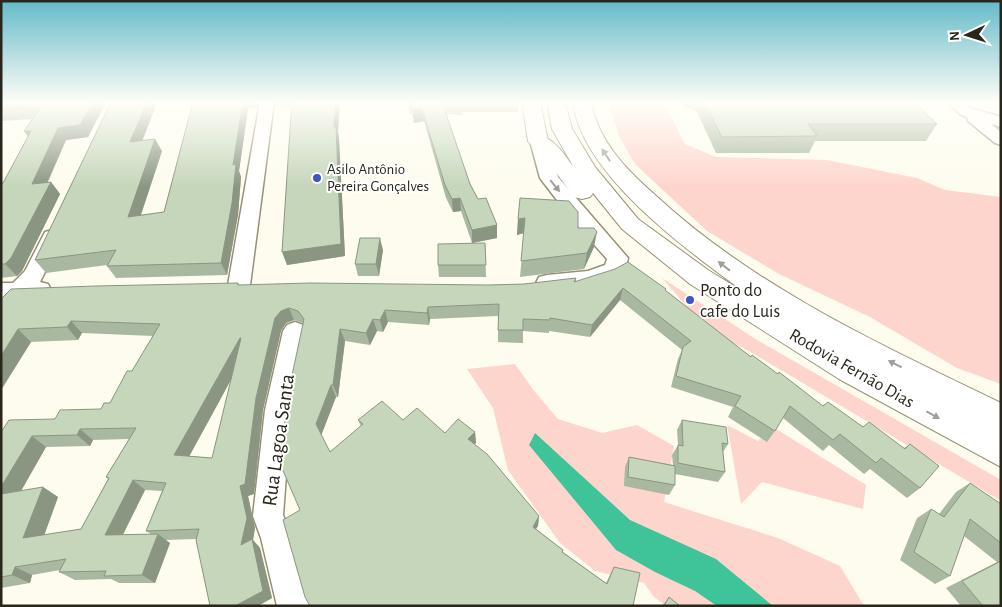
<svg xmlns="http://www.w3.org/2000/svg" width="1002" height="607" font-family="'Alegreya Sans',sans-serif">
<rect width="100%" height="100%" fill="#fefcef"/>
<!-- green -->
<path fill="#fed5cd" d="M 608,102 L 664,102 L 685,144 L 716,157 L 827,160 L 917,178 L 945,190 L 1001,197 L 1001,384 L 957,368 L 870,317 L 779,274 L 707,231 L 635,164 L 619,136 Z
M 662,278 L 757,340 L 1001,480 L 1001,501 L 749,351 L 707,330 Z
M 515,364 L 535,392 L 558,419 L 602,433 L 637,425 L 674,446 L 664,502 L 778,538 L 840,566 L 864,606 L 666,606 L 654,597 L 644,583 L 595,571 L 560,543 L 508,470 L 493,408 L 467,369 Z
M 727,425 L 758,441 L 773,427 L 866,485 L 863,509 L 762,482 L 741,504 Z"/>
<!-- water -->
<path fill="#3fc399" d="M 535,433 L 630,520 L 716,559 L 773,606 L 717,606 L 695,591 L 655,572 L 616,550 L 529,445 Z"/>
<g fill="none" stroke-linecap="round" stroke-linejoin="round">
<!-- street casing -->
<g stroke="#969174" stroke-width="3">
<path id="street" d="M 260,102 L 274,102 L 250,285 L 247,291 L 239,293 L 231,291 L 228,285 Z
M 947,102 L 963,102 L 970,108 L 1001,117 L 1001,127 L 991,124 L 1001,132 L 1001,145 L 995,143 L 968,121 L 967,117 L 960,114 Z
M 538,136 L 544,138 L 546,141 L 558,177 L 628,258 C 627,264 625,271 620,276 C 608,287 555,293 539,289 L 536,283 L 539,277 L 547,275 L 588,271 L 605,265 L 607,259 L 573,221 L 540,178 L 530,141 L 532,138 Z
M 52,230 L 59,232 L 62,237 L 40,282 L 48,284 L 51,290 L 48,296 L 24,298 L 9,314 L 1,316 L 1,283 L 13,283 L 25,271 L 45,232 Z
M 295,322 L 303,325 L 307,331 L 291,410 L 283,515 L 292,538 L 311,606 L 277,606 L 261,538 L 253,516 L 265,410 L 283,331 L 287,325 Z"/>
</g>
<!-- secondary casing -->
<g stroke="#969174" stroke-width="2">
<path id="secondary" d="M 522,102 L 540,102 L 548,141 L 545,145 L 538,147 L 531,145 L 528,141 Z"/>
</g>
<!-- highway casing -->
<g stroke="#969174" stroke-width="2">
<path id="highway" d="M 547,102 L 565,102 L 572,129 L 595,167 L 638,219 L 708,270 L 747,294 C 691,253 581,175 573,102 L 591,102 C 598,141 626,169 654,194 C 754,287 879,344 1001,403 L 1001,467 L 839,379 L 690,284 L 622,229 L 593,193 L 590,197 L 582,199 L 574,197 L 541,152 L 528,141 L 531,137 C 551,132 562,152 573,166 L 552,129 Z"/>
</g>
<!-- street -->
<use href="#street" fill="#fff" fill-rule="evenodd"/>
<!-- secondary -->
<use href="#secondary" fill="#fff" fill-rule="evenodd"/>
<!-- highway -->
<use href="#highway" fill="#fff" fill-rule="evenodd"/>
</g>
<!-- wall -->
<path fill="#a9b8a0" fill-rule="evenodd" d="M 1,102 L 106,102 L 88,137 L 66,140 L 48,182 L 51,182 L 60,194 L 22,271 L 17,276 L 1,278 L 1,183 L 3,183 L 28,136 L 33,119 L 1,121 Z
M 111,102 L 171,102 L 157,103 L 142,141 L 162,151 L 141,215 L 164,212 L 193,102 L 259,102 L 257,108 L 248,109 L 239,171 L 241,177 L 238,215 L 227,275 L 116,278 L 107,266 L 107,265 L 46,273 L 35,260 Z
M 274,102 L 340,102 L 338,131 L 339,139 L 345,256 L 287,265 L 293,106 L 275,107 Z
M 408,102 L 518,102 L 518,112 L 462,112 L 463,115 L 446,114 L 470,184 L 478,199 L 497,225 L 497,238 L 472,243 L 461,211 L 453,212 L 446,198 L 424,121 L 414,123 L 412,114 L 410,114 Z
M 678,102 L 914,102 L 937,124 L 926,141 L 815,141 L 809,153 L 716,153 L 697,112 Z
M 518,219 L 578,228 L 594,247 L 584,269 L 520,277 L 524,233 L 517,235 Z
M 485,243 L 486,277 L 439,277 L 438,265 Z
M 383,250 L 379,276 L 358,276 L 355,264 Z
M 576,278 L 576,282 L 666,291 L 751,357 L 778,374 L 823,406 L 904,448 L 910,444 L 920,488 L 907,498 L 870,469 L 864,474 L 829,445 L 823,451 L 783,418 L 775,431 L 767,442 L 728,417 L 733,407 L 671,387 L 678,359 L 682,350 L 620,300 L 590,337 L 549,331 L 549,333 L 523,331 L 523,343 L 498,342 L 498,316 L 430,319 L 429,325 L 388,322 L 383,332 L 377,331 L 370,345 L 345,341 L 338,397 L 336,397 L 321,435 L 330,452 L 361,426 L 358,420 L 403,420 L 445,433 L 475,432 L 476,443 L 474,444 L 539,516 L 538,526 L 536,529 L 563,550 L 563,552 L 606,583 L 614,567 L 633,606 L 300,510 L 303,323 L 294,320 L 286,323 L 281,331 L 263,410 L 254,494 L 248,496 L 255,528 L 253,540 L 260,548 L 272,598 L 258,606 L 210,606 L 196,539 L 165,540 L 170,543 L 155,583 L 119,583 L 111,579 L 75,580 L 59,572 L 60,570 L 32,575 L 30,583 L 1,588 L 1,432 L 55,419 L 101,409 L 110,403 L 132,371 L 153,336 L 82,333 L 78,340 L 31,342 L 1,390 L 1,299 L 238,283 L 239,285 L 488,285 L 524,284 ZM 231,380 L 212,458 L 189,456 L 208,422 ZM 129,439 L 106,477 L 108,479 L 81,529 L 44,535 L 58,497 L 43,487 L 21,491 L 46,447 L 90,446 L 93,440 ZM 145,490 L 162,491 L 146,531 L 151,534 L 123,535 Z
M 682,420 L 728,444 L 723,452 L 725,472 L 718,482 L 675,474 L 675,485 L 669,495 L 624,486 L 625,467 L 629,457 L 673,465 L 672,455 L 678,445 L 677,430 Z
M 970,483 L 1001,504 L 1001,606 L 961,606 L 946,588 L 997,562 L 964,536 L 950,576 L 935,584 L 900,560 L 917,518 L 931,509 L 939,514 L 956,492 Z
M 669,597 L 680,606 L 662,606 Z"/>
<!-- shaded-wall -->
<path fill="#8a9682" d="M 93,102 L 106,102 L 88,137 L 66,140 L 41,196 L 32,184 L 58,128 Z
M 147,102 L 157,102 L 157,103 L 137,154 L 130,142 Z
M 243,102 L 245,102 L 248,109 L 239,171 L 241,177 L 238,215 L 227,275 L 221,263 L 233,165 Z
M 255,102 L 259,102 L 257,108 Z
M 336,102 L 340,102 L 338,131 L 339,139 L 345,256 L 287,265 L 282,252 L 334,127 Z
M 422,109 L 424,121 L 414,123 L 413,110 Z
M 24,131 L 31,131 L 33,143 Z
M 155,139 L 162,151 L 136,229 L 128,217 Z
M 51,182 L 60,194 L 22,271 L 17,276 L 5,264 Z
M 460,198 L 461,211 L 453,212 L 452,199 Z
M 525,218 L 524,233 L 517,235 L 518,219 Z
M 497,225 L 497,238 L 472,243 L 472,230 Z
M 597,232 L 594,247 L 584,269 L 587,253 Z
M 380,238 L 383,250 L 379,276 L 376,264 Z
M 623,288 L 620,300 L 590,337 L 592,325 Z
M 428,307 L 430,319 L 429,325 L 427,313 Z
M 289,308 L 294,320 L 286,323 L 281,331 L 263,410 L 254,494 L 248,496 L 255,528 L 253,540 L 260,548 L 272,598 L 258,606 L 235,606 L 241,545 L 240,486 L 256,398 L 275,318 L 281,311 Z
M 385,310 L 388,322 L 383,332 L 380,320 Z
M 373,319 L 377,331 L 370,345 L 366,333 Z
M 71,321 L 82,333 L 78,340 L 67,327 Z
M 18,329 L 31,342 L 1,390 L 1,356 Z
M 340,329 L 345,341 L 338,397 L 333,385 Z
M 240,338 L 247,350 L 184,466 L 174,455 Z
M 331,385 L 336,397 L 321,436 L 316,424 Z
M 80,429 L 93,440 L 90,446 L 77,435 Z
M 475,432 L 476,443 L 469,450 L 468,439 Z
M 32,436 L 46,447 L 13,505 L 1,498 L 1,487 Z
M 133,480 L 145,490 L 118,544 L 105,535 Z
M 43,487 L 58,497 L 40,547 L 23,538 Z
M 539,516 L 538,526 L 531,536 L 533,527 Z
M 158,534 L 170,543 L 155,583 L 142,575 Z
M 15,567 L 32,575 L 30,583 L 12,575 Z"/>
<!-- building -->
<path fill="#c5d6ba" stroke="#8a9682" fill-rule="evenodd" d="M 1,102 L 93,102 L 80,125 L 58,128 L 32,184 L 51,182 L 11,258 L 5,264 L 1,264 L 1,183 L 3,183 L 31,131 L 24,131 L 42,106 L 1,109 Z
M 111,102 L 147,102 L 130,142 L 155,139 L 128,217 L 164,212 L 193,102 L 243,102 L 233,165 L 236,164 L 232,203 L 221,263 L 107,266 L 116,250 L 35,260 Z
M 294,102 L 336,102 L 334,127 L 336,127 L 341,244 L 282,252 L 291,114 Z
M 410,102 L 442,102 L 470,184 L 478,199 L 486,198 L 497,225 L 472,230 L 460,198 L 452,199 L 445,185 L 422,109 L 413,110 Z
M 704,102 L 914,102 L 937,124 L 808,124 L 817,136 L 722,137 Z
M 520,198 L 569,201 L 578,212 L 578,228 L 594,228 L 597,232 L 587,253 L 521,261 L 525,218 L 518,219 Z
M 360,238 L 380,238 L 376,264 L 355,264 Z
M 485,243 L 486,265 L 438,265 L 438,244 Z
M 628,262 L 666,289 L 665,290 L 751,357 L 752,355 L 778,374 L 779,372 L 823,406 L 828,402 L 863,427 L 869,422 L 905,449 L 910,444 L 939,466 L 920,488 L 881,458 L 876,463 L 840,434 L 833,440 L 790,406 L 775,431 L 735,406 L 741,396 L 676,376 L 683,347 L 691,341 L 623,288 L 592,325 L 550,318 L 550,320 L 523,319 L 523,330 L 498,330 L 499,304 L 428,307 L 427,313 L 385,310 L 380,320 L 373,319 L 366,333 L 340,329 L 333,385 L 331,385 L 316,424 L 330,452 L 363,424 L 358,420 L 382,401 L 403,420 L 417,408 L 445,433 L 458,419 L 475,432 L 468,439 L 487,454 L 539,516 L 533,527 L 563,550 L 562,552 L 607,584 L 614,567 L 640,573 L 633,606 L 310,606 L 305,597 L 283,520 L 300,510 L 281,466 L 287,399 L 304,319 L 298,311 L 289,308 L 281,311 L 275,318 L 256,398 L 245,484 L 240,486 L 247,518 L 241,545 L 252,539 L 263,591 L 235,606 L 210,606 L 196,540 L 199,529 L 146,531 L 166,483 L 133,480 L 105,535 L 158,534 L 142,575 L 104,576 L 106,571 L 59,572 L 66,559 L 15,567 L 12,575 L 1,577 L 1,494 L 43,487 L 23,538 L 81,529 L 109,478 L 106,477 L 136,428 L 80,429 L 77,435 L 32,436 L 1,487 L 1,432 L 9,420 L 55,419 L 60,410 L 101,409 L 104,403 L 110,403 L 127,371 L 132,371 L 160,324 L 71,321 L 67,327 L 18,329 L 1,356 L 1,299 L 11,289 L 95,286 L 238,283 L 238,285 L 310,283 L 488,285 L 524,284 L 576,278 L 574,282 L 615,269 ZM 240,338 L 241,338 L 212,458 L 174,455 Z
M 682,420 L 726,427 L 728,444 L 722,443 L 725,472 L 678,463 L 678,445 L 683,446 Z
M 629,457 L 675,466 L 675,485 L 628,477 Z
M 970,483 L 1001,504 L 1001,543 L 970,519 L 950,576 L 914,552 L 931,509 L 944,517 Z
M 1001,561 L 1001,606 L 983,606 L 962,581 Z
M 669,597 L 680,606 L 664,606 Z"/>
<!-- one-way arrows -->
<defs><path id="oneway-solid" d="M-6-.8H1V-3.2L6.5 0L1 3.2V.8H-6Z" transform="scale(1.25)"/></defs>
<g fill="#9f9e98">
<use href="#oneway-solid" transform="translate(606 155) rotate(-123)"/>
<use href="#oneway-solid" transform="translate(555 186) rotate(51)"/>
<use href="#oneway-solid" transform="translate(724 266) rotate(-142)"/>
<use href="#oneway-solid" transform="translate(895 364) rotate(-153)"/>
<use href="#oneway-solid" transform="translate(933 415) rotate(29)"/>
</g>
<!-- sky -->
<linearGradient id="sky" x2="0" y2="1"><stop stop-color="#64bac8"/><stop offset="0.55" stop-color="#fffef8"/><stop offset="1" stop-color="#fffef8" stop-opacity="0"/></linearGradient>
<rect width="1002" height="187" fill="url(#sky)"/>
<!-- markers -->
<g fill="#4053c7" stroke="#fff" stroke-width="2">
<circle cx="317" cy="178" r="5"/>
<circle cx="690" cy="300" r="5"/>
</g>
<g text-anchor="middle" stroke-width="4" stroke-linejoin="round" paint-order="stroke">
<!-- far-poi labels -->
<g font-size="15" fill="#29271b" stroke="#fff" text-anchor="start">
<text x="327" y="174">Asilo Antônio<tspan x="327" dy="17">Pereira Gonçalves</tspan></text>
</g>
<!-- poi labels -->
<g font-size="18" fill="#29271b" stroke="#fff" text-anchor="start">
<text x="700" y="296">Ponto do<tspan x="700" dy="21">cafe do Luis</tspan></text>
</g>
<!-- street labels -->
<g font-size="18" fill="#29271b" stroke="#fff">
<text transform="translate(852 368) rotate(30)" y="6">Rodovia Fernão Dias</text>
</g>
<!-- near-street labels -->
<g font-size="21" fill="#29271b" stroke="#fff">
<text transform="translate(278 440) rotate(-82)" y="7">Rua Lagoa Santa</text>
</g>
</g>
<!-- border -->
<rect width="1002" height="607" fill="none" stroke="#29271b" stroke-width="5"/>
<!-- north arrow -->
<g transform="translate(967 35) rotate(266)" stroke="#ffffff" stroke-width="4" paint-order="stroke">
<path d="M0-4L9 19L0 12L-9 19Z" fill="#29271b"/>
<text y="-8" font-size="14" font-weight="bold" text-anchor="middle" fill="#29271b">N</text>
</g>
</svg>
